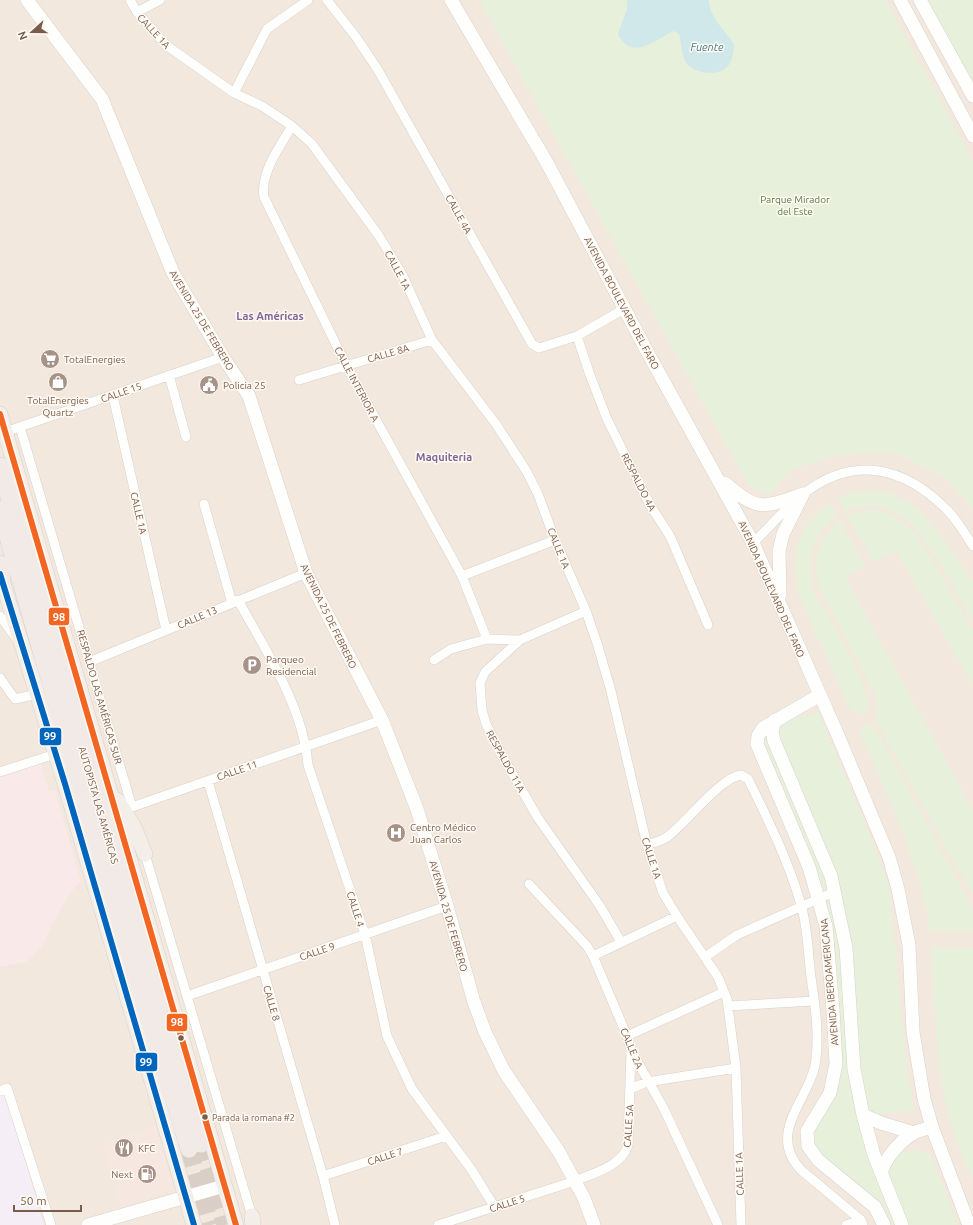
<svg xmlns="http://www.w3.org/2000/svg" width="973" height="1225" font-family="Ubuntu,sans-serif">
<rect width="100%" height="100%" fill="#f9f5f0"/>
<!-- residential -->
<path fill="#f2e8de" d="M 0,0 L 973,0 L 973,1225 L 0,1225 Z"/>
<!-- commercial -->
<path fill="#f6e8e1" d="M 155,1126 L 172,1183 L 171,1190 L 121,1205 L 103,1144 Z"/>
<!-- education -->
<path fill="#f6eef6" d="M 5,1093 L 44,1225 L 0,1225 L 0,1095 Z"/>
<!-- medical -->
<path fill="#fae9e9" d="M 40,762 L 49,791 L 55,791 L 81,882 L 74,888 L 57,915 L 42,946 L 33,956 L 25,962 L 0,967 L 0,773 Z"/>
<!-- green -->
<path fill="#e7f0db" d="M 479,0 L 885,0 L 961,138 L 973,163 L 973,509 L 947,479 L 894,452 L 836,455 L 791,470 L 768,495 L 749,486 Z
M 925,0 L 973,0 L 973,90 Z
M 869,491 L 891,493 L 917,508 L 937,531 L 973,581 L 973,622 C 966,612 961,600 955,589 C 949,578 942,568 936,558 C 912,520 892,496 844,511 L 838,498 L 850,493 Z
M 830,503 L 837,515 C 812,536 808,556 812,588 C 830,622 862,668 869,705 L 865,713 C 851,717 848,704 843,694 L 799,594 C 791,555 796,527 830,503 Z
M 873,509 L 893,515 L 914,532 L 930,556 L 973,630 L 973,685 L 896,551 L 874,562 L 846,515 Z
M 840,520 L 865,566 L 845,577 L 973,811 L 973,896 L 875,719 L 877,709 L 876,696 L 818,586 L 816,558 L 822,540 Z
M 819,713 L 869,833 L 889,886 L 908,1076 L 915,1110 L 868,1115 L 858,1064 L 850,946 L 779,742 L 777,730 C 790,718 802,715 819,713 Z
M 866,725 L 872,725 L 875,727 L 973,909 L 973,931 L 930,931 L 922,890 L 905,836 L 860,731 Z
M 771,740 L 830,878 L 844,954 L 852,1071 L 900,1225 L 886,1225 L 810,1145 L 810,1130 L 832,1092 L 828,925 L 761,744 L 765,741 Z
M 931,947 L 973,948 L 973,1180 C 963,1158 953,1135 948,1111 C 935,1058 935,1002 931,947 Z
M 915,1150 L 930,1154 L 958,1225 L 906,1225 L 888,1178 L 888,1168 L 898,1153 Z"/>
<!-- water -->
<path fill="#d0e8ea" d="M 627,0 L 709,0 C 709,17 725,30 734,44 C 734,52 732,64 725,69 C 715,76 695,73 687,64 C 681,56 682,44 679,34 L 674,31 C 654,40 632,62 618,34 L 627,9 Z"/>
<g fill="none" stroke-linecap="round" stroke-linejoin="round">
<!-- highway-tunnel -->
<path stroke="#d9cfc7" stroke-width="17" stroke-dasharray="17 8" stroke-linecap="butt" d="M 201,1144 L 225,1225
M 189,1149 L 211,1225"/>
<!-- street casing -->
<g stroke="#d7d1cb" stroke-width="10">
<path id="street" d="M 130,0 L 137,12 L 166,45 L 234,93 L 262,106 L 292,126 L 312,144 L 379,236 L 403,276 L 432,340 L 496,424 L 527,472 L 538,494 L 555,540 L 586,611 L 597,643 L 611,691 L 647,845 L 663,893 L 677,916 L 718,977 L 727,999 L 736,1068 L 741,1225
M 327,0 L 356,37 L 378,70 L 532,344 L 539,348 L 577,336 L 624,309
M 137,12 L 160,0
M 234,93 L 267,29 L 308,0
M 292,126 C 280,146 260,173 264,197 L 346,365 L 462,576 L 487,639
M 577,336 L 590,375 L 607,419 L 650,505 L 670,536 L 708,625
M 169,375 L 186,437
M 299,380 L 432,340
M 113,396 L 166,630
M 20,427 L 132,807
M 5,432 L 223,357
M 204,504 L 232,603
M 753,543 C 770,527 785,508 803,494 C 855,454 905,467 948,511 C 958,521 965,534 973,546
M 462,576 L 555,540
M 238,600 C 266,651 303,706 308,765 L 365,934 L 387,1036 L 412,1089 L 471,1169 L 494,1206
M 586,611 L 520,640 L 485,672 L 480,683 L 482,710 L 486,724 L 500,752 L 538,818 L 600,906 L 621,942
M 0,616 L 16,638
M 434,660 L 451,649 L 487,639 L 520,640
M 89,662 L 306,573
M 0,678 L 15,699 L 37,694
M 0,772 L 55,754
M 208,781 L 323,1176 L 335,1225
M 132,807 L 382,720
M 647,845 C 653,843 661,841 667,837 C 687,823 719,778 741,775 L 748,779 C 768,819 789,862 801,905 C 808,928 808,954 811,977 C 815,1004 819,1031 816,1059 C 812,1098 765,1131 801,1170 L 861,1220 L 863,1225
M 145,854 L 253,1220
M 529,884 L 587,946 L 593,956 L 627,1036 L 631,1050 L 664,1109 L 718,1225
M 593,956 L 677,916
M 705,957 L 737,935 L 834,892
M 187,996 L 447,906
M 728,1006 L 814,1001
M 627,1036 L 724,992
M 630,1089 L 647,1082 L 736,1068
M 0,1091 L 7,1088 L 51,1225
M 323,1176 L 446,1136
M 438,1225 L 575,1181 C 594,1173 622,1166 628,1145 L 631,1051
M 846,1225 L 861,1220"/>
</g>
<!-- secondary casing -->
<g stroke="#d9d2cb" stroke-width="14">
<path id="secondary" d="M 27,0 L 102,99 L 173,273 L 223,357 L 249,396 L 306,573 L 382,720 L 417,809 L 447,906 L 474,1002 L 485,1032 L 504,1071 L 559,1152 L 584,1198 L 594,1225
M 451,0 L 546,161 L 649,355 L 753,543 L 836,731 L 889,857 L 898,889 L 909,945 L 913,1032 L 924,1099 L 932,1127 L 969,1225
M 900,0 L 973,136
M 920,0 L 973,96
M 725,483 C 758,512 763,508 803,494
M 780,595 L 779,551 L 783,534 L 803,494
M 820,695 L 763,728 L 758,736 L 757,744 L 809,867 L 826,926 L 833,1010 L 836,1064 L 830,1093 L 807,1131 L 808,1146 L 818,1160 L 875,1207 L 884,1225
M 775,720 L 772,731 L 774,741 L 831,876 L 846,948 L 854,1069 L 863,1115 L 874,1155 L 902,1225
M 863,1115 L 881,1123 L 914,1133
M 881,1173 C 885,1158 901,1140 914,1133 C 919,1130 927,1129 932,1127
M 88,1225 L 224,1186"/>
</g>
<!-- primary casing -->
<g stroke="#dad1cc" stroke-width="16">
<path id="primary" d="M 0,414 L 236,1225
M 0,574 L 65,784 L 194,1225
M 117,800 L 134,827 L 145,854
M 252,1216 L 253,1225"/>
</g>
<!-- highway casing -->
<g stroke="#dad1cc" stroke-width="18">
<path id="highway" d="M 0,466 L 201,1144
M 0,510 L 134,968 L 189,1149
M 0,564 L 2,581"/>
</g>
<!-- street -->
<use href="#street" stroke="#fefefd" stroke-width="9"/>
<!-- secondary -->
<use href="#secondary" stroke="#fefefd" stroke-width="13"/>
<!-- primary -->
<use href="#primary" stroke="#f3eee8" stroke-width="15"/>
<!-- highway -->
<use href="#highway" stroke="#f2eae7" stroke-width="17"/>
<!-- bus-1 casing -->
<g stroke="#fffaf3" stroke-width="9">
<path id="bus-1" d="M 0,414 L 236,1225"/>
</g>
<!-- bus-2 casing -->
<g stroke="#fffaf3" stroke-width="9">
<path id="bus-2" d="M 0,574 L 65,784 L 194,1225"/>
</g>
<!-- bus-1 -->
<use href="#bus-1" stroke="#f26522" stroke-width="6"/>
<!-- bus-2 -->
<use href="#bus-2" stroke="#0065bd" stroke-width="6"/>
</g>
<!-- icons -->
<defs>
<g id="supermarket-disc" transform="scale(1)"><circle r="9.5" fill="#a69286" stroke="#fffaf3"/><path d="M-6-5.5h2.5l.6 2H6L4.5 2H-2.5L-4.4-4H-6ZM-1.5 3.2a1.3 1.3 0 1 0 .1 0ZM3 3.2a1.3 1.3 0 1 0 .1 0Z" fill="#fff"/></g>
<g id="shop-disc" transform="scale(1)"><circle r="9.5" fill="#a69286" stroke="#fffaf3"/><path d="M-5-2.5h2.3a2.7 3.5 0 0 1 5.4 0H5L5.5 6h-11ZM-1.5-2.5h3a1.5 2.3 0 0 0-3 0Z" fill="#fff"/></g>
<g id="civic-disc" transform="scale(1)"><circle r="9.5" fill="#a69286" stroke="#fffaf3"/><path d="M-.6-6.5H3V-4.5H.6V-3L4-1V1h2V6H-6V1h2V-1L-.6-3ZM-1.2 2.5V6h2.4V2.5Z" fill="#fff"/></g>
<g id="parking-disc" transform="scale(1)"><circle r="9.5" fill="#a69286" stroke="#fffaf3"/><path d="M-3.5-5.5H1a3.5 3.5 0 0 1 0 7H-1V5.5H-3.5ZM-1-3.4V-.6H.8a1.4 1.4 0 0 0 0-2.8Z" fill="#fff"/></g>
<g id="hospital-disc" transform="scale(1)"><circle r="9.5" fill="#a69286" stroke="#fffaf3"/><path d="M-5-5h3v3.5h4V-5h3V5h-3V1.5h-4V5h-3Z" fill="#fff"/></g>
<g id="restaurant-disc" transform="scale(1)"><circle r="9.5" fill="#a69286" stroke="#fffaf3"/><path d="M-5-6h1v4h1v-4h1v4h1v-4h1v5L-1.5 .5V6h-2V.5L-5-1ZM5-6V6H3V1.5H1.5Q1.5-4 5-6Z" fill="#fff"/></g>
<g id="fuel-disc" transform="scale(1)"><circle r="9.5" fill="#a69286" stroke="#fffaf3"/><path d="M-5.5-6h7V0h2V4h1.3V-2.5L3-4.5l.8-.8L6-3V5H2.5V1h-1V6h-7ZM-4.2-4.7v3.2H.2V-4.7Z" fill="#fff"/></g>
</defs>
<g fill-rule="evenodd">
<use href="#supermarket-disc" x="50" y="359"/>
<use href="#shop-disc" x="58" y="382"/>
<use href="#civic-disc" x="209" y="385"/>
<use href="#parking-disc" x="252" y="665"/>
<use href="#hospital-disc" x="396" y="833"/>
<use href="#restaurant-disc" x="124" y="1148"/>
<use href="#fuel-disc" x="147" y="1174"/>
</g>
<!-- markers -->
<g fill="#7a5c4d" stroke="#fffaf3" stroke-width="1.5">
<circle cx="181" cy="1038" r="3.5"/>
<circle cx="205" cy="1117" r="3.5"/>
</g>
<g text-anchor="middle" stroke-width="3" stroke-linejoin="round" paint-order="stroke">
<!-- bus labels -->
<g font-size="9" fill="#7a5c4d" stroke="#fffaf3" text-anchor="start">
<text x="212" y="1121">Parada la romana #2</text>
</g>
<!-- street labels -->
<g font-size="10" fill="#7a5c4d" stroke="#fffaf3">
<text transform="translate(154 31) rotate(47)" y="4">CALLE 1A</text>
<text transform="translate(459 214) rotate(61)" y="4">CALLE 4A</text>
<text transform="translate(398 270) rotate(62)" y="4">CALLE 1A</text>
<text transform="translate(622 303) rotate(62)" y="4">AVENIDA BOULEVARD DEL FARO</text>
<text transform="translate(202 320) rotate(59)" y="4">AVENIDA 25 DE FEBRERO</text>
<text transform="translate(388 353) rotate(-16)" y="4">CALLE 8A</text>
<text transform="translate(357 384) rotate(62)" y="4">CALLE INTERIOR A</text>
<text transform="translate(121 392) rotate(-19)" y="4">CALLE 15</text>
<text transform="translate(639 482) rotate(63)" y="4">RESPALDO 4A</text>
<text transform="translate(139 513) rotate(77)" y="4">CALLE 1A</text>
<text transform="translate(559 548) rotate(68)" y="4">CALLE 1A</text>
<text transform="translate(772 589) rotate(66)" y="4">AVENIDA BOULEVARD DEL FARO</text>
<text transform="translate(329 616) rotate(64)" y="4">AVENIDA 25 DE FEBRERO</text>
<text transform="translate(197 617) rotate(-23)" y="4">CALLE 13</text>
<text transform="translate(100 697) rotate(74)" y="4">RESPALDO LAS AMÉRICAS SUR</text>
<text transform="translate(506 761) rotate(61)" y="4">RESPALDO 11A</text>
<text transform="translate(237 770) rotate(-19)" y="4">CALLE 11</text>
<text transform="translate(99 805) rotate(74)" y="4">AUTOPISTA LAS AMÉRICAS</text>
<text transform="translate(652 858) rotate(72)" y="4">CALLE 1A</text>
<text transform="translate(356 909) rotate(72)" y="4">CALLE 4</text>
<text transform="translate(449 916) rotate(74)" y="4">AVENIDA 25 DE FEBRERO</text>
<text transform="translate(317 951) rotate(-19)" y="4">CALLE 9</text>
<text transform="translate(829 982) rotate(-95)" y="4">AVENIDA IBEROAMERICANA</text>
<text transform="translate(272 1003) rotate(74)" y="4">CALLE 8</text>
<text transform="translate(632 1048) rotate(67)" y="4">CALLE 2A</text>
<text transform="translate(628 1126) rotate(-86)" y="4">CALLE 5A</text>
<text transform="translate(385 1156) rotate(-18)" y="4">CALLE 7</text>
<text transform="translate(739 1174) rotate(-92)" y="4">CALLE 1A</text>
<text transform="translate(507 1203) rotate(-18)" y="4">CALLE 5</text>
</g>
<!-- park labels -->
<g font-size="10" fill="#537a41" stroke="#fffaf3">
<text x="795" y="203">Parque Mirador<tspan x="795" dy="12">del Este</tspan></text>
</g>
<!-- poi labels -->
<g font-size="10" fill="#7a5c4d" stroke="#fffaf3" text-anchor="start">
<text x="64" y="363">TotalEnergies</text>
<text x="223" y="389">Policia 25</text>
<text x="58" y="404" text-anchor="middle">TotalEnergies<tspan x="58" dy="12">Quartz</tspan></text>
<text x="266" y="663">Parqueo<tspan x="266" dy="12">Residencial</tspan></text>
<text x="410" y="831">Centro Médico<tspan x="410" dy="12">Juan Carlos</tspan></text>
<text x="138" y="1152">KFC</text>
<text x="133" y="1178" text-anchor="end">Next</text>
</g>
<!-- water labels -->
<g font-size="11" font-style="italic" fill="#437c86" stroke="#fffaf3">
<text x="707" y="51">Fuente</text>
</g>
<!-- neighbourhood labels -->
<g font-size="11" font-weight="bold" fill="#846695" stroke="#fffaf3">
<text x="270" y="320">Las Américas</text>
<text x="444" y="461">Maquiteria</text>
</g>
</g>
<g stroke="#fffaf3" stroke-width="1.5">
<rect x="48" y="607" width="22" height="19" rx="4" fill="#f26522"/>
<rect x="39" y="727" width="23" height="19" rx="4" fill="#0065bd"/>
<rect x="166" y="1013" width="22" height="19" rx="4" fill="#f26522"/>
<rect x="135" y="1052" width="23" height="20" rx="4" fill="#0065bd"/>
</g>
<g font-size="11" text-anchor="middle" font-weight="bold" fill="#fff">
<text x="59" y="621">98</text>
<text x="50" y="740">99</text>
<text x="177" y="1026">98</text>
<text x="146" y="1066">99</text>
</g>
<!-- north arrow -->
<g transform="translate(32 32) rotate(249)" stroke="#fffaf3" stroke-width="3" paint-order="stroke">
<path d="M0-3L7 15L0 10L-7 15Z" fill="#7a5c4d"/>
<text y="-6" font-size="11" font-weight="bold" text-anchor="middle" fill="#7a5c4d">N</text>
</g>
<!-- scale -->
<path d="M14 1205v6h67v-6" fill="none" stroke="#7a5c4d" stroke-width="2"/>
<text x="20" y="1205" font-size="12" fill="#7a5c4d" stroke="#fffaf3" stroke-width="3" paint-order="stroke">50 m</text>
</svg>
